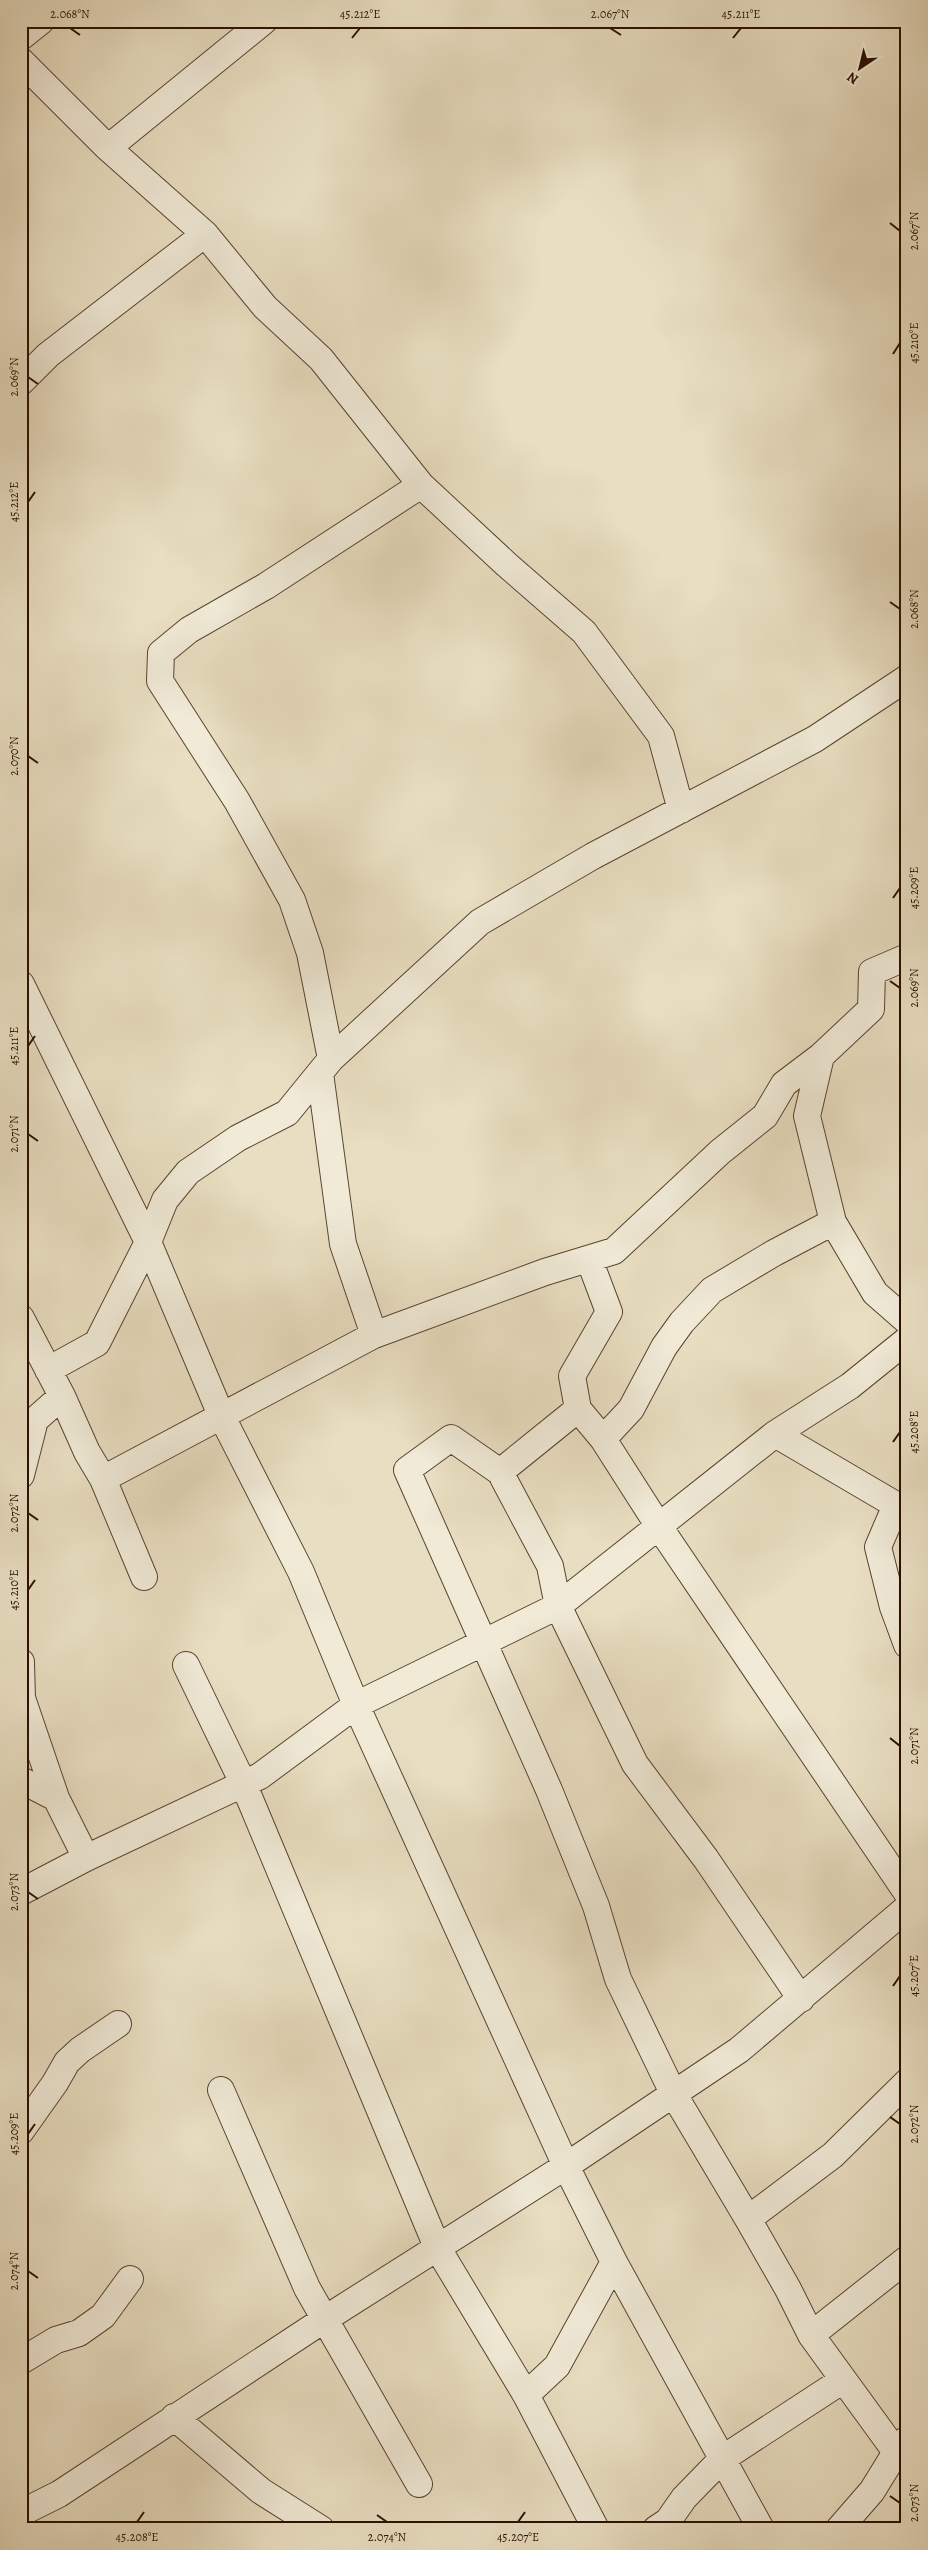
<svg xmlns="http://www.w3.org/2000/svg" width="928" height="2550" font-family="Alegreya,serif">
<rect width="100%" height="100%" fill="#e8dec1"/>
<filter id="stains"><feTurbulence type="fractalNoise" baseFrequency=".004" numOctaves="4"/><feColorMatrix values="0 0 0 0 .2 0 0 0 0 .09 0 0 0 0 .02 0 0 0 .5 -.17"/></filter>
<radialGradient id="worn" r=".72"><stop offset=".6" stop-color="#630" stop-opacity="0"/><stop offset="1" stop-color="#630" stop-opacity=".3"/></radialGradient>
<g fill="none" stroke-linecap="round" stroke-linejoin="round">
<!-- minor casing -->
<g stroke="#5a4330" stroke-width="28">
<path id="minor" d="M 21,37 L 41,21
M 21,61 L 108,148 L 205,234 L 265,307 L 321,359 L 421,485 L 506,564 L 584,632 L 661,736 L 681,810
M 108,148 L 264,21
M 21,382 L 48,355 L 205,234
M 21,984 L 148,1242 L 221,1415 L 301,1572 L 356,1705 L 566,2166 L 614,2262 L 761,2529
M 331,1059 L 480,922 L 593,856 L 815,739 L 907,678
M 320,1073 L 343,1244 L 374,1335
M 833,1222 L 807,1116 L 821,1056 L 871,1009 L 872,972 L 907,957
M 21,1318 L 62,1396 L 87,1452 L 103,1479 L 144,1577
M 48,1370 L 97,1343 L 148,1242 L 165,1200 L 188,1172 L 238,1138 L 287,1113 L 331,1059 L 310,953 L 292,900 L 237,801 L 160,681 L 161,653 L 189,630 L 266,586 L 421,485
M 578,1409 L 572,1376 L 609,1312 L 589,1259
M 775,1434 L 896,1505 L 907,1514
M 603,1439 L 631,1409 L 664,1347 L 682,1322 L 712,1290 L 774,1253 L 833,1222 L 875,1293 L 907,1321
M 500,1472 L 451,1438 L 407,1470 L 549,1790 L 596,1906 L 618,1979 L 673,2093 L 748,2219 L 788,2289 L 811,2335 L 896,2452
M 21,1475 L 35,1420 L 62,1396
M 103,1479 L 374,1335 L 545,1272 L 614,1251 L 720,1152 L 765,1116 L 784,1084 L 821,1056
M 896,1505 L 878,1547 L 893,1607 L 907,1645
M 21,1662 L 22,1698 L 56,1798
M 186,1665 L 244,1785 L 437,2247 L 526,2395 L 596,2529
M 21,1780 L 56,1798 L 86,1858
M 21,1892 L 86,1858 L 260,1776 L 356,1705 L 558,1606 L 775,1434 L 850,1386 L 907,1340
M 801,1999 L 706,1859 L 635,1764 L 558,1606 L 550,1566 L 500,1472 L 578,1409 L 603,1439 L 658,1525 L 907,1893
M 221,2090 L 307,2288 L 419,2484
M 21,2131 L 55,2083 L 67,2062 L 80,2050 L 118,2024
M 748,2219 L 833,2155 L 907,2082
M 811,2335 L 907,2259
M 21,2361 L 56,2340 L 79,2333 L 103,2316 L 130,2279
M 526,2395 L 557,2366 L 614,2262
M 174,2417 L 261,2491 L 321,2529
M 21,2513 L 59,2494 L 325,2319 L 566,2166 L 739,2050 L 907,1908
M 656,2529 L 668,2521 L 684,2498 L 722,2459 L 843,2380
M 839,2529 L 872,2491 L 896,2452 L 906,2440"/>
</g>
<!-- minor -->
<use href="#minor" stroke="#f0ead7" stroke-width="26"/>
</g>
<!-- ticks -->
<path fill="none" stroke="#2a0f00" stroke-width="2" d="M 70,28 L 80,35M 610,28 L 621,35M 352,38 L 360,28M 733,38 L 741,28M 890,223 L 900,231M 893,354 L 900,343M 28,377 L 38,384M 28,502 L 35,492M 890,602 L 900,609M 28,756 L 38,763M 893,898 L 900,888M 890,981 L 900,988M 28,1046 L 35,1036M 28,1134 L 38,1141M 893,1442 L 900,1432M 28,1513 L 38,1520M 28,1590 L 35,1580M 890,1738 L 900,1746M 28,1892 L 38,1899M 893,1986 L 900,1976M 890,2117 L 900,2124M 28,2134 L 35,2124M 28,2271 L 38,2278M 890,2496 L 900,2503M 377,2515 L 387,2522M 137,2522 L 144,2512M 518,2522 L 525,2512"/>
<!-- margin -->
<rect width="928" height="2550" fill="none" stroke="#e8dec1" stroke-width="55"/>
<!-- north arrow -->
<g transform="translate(860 68) rotate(215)" stroke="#f0ead7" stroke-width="4" paint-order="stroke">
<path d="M0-4L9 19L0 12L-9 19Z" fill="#2a0f00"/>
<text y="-8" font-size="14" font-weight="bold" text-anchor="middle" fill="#2a0f00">N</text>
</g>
<rect x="28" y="28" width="872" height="2494" fill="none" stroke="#2a0f00" stroke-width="2"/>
<g font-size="12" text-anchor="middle" fill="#2a0f00">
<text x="70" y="18">2.068°N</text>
<text x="360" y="18">45.212°E</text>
<text x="610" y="18">2.067°N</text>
<text x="741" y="18">45.211°E</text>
<text transform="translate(914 231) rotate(-90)" y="4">2.067°N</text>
<text transform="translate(914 343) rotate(-90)" y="4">45.210°E</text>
<text transform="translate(14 377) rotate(-90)" y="4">2.069°N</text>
<text transform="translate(14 502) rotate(-90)" y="4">45.212°E</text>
<text transform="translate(914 609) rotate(-90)" y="4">2.068°N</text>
<text transform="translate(14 756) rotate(-90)" y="4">2.070°N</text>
<text transform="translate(914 888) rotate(-90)" y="4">45.209°E</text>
<text transform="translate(914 988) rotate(-90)" y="4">2.069°N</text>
<text transform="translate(14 1046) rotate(-90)" y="4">45.211°E</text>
<text transform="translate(14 1134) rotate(-90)" y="4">2.071°N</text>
<text transform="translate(914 1432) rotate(-90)" y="4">45.208°E</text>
<text transform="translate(14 1513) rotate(-90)" y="4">2.072°N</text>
<text transform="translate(14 1590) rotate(-90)" y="4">45.210°E</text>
<text transform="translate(914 1746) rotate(-90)" y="4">2.071°N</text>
<text transform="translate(14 1892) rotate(-90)" y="4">2.073°N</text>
<text transform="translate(914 1976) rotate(-90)" y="4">45.207°E</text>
<text transform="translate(914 2124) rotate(-90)" y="4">2.072°N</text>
<text transform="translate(14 2134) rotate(-90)" y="4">45.209°E</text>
<text transform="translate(14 2271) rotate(-90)" y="4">2.074°N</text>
<text transform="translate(914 2503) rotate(-90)" y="4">2.073°N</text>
<text x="137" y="2541">45.208°E</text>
<text x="387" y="2541">2.074°N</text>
<text x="518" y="2541">45.207°E</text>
</g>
<rect width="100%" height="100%" filter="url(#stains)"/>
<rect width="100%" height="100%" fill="url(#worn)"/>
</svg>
